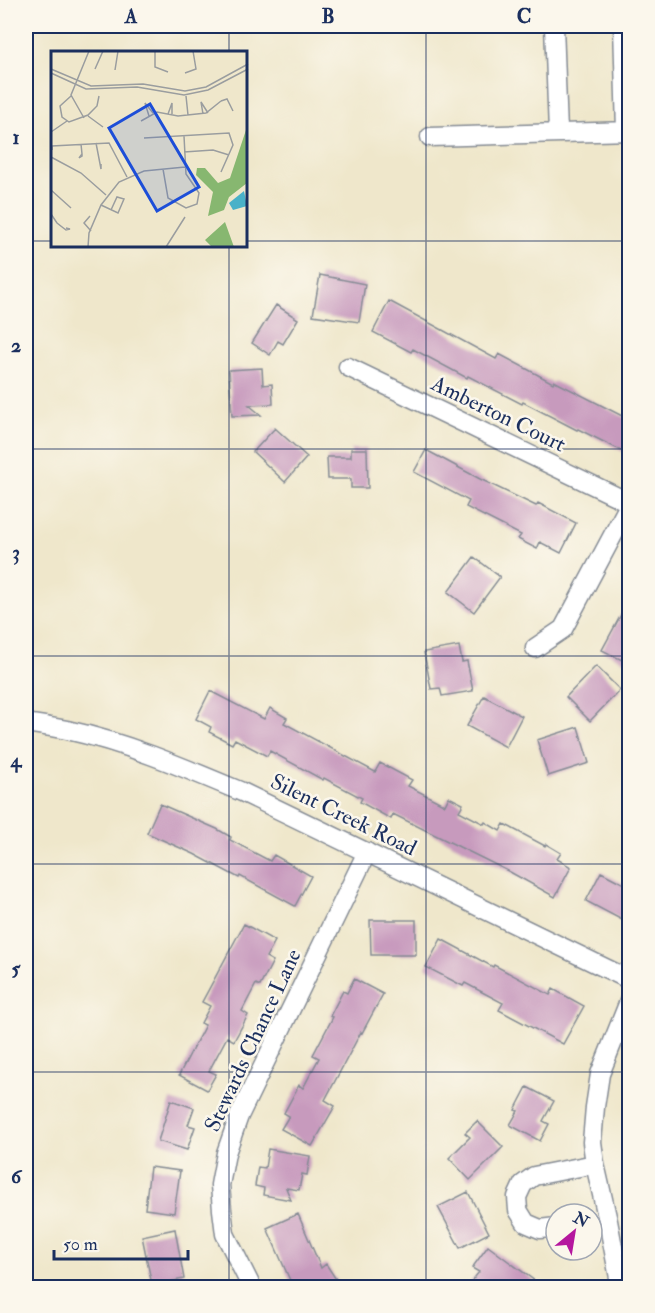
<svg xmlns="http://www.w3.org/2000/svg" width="655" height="1313" font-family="'IM FELL Double Pica',serif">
<rect width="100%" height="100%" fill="#fbf7ec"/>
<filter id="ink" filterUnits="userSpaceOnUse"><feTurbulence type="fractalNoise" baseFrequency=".0167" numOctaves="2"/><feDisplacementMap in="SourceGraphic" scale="12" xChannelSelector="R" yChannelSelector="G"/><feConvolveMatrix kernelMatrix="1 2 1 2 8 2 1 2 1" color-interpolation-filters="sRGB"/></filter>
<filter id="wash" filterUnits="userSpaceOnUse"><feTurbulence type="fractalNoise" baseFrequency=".008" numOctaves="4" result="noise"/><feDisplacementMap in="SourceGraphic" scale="24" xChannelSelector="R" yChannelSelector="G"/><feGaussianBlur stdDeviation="1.35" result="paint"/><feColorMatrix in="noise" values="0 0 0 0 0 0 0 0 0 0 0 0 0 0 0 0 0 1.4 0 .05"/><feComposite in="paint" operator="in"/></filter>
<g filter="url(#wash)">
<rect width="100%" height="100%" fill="#efe7cb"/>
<g id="blocks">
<!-- building -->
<path fill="#c79abd" d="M 320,275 L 365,284 L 359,322 L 313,315 Z
M 389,301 L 496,359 L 499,354 L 553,383 L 554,381 L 630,420 L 630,455 L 578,429 L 577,430 L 523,402 L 522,404 L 468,376 L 467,378 L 413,349 L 411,352 L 373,332 Z
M 276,305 L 298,319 L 283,344 L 278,341 L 270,355 L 252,343 Z
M 262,368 L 263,385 L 272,384 L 273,404 L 249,405 L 261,415 L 232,416 L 229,370 Z
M 275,428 L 307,457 L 285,482 L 253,452 Z
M 351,449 L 367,449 L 368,488 L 351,488 L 351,479 L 328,479 L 327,457 L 351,457 Z
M 426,450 L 480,479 L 536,506 L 538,503 L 576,523 L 561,553 L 540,542 L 537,549 L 518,539 L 521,535 L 466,507 L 469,501 L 414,472 Z
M 474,557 L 500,577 L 474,612 L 448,592 Z
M 630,598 L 630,664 L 602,650 Z
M 459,646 L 462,662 L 467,661 L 473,691 L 442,696 L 440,688 L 431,689 L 424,652 Z
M 596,666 L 620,690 L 590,721 L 566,697 Z
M 210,691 L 264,719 L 270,708 L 287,718 L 284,723 L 375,772 L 380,763 L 412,780 L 408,786 L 445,805 L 449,797 L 463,804 L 459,811 L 484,824 L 485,822 L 500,831 L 504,824 L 545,846 L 546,844 L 561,853 L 557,859 L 571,867 L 555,897 L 510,872 L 393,814 L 391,819 L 360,802 L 362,798 L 324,778 L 323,780 L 270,751 L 267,756 L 235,739 L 232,744 L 209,732 L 211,727 L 196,719 Z
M 484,696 L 522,716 L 506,747 L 467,726 Z
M 578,727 L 589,763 L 548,776 L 537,740 Z
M 160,804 L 217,829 L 231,837 L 230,840 L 270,861 L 274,855 L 311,876 L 295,906 L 240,876 L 239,878 L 194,854 L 147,833 Z
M 601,872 L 630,887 L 630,910 L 624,921 L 586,901 Z
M 370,920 L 416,920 L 416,955 L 371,955 Z
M 244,924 L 275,941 L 266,957 L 273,961 L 260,986 L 256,984 L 242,1011 L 248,1015 L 234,1041 L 227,1037 L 209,1071 L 216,1074 L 207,1090 L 179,1075 L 205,1025 L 201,1023 L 210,1006 L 202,1002 Z
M 441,939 L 493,967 L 494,965 L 550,995 L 553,989 L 584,1006 L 563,1044 L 499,1010 L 503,1003 L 465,983 L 463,986 L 426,967 Z
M 354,979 L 383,994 L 362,1033 L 361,1032 L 325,1100 L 335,1106 L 312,1146 L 281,1129 L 289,1116 L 284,1113 L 299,1085 L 303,1088 L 319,1058 L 313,1055 L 333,1017 L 330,1016 L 343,991 L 347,993 Z
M 527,1087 L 554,1101 L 543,1121 L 549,1124 L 540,1141 L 510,1125 L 518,1111 L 515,1110 Z
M 171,1100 L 194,1108 L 188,1125 L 195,1127 L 187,1150 L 158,1141 Z
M 477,1121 L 503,1147 L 470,1180 L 449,1158 L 470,1137 L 465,1133 Z
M 268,1149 L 310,1156 L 307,1175 L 302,1174 L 299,1190 L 286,1188 L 291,1200 L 263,1195 L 264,1188 L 255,1186 L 258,1167 L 265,1168 Z
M 150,1167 L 180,1171 L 174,1213 L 145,1209 Z
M 468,1192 L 489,1233 L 460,1248 L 438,1207 Z
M 298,1214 L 321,1268 L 326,1264 L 341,1287 L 293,1287 L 267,1228 Z
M 175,1229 L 184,1279 L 152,1285 L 142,1236 Z
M 488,1246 L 543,1287 L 467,1287 L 479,1272 L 472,1268 Z"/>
</g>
</g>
<g filter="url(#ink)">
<use href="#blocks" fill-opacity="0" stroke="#858b94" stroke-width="1.5"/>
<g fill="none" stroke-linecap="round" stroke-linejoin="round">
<!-- minor casing -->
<g stroke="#858b94" stroke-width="21">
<path id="minor" d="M 554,26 L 558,132
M 623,26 L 626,131
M 430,137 L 630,131
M 348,367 L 630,503
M 535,648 L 563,629 L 630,503
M 26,723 C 39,725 53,727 67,730 C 127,743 185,768 242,792 L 630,980
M 556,1227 L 540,1229 L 526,1223 L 518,1210 L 517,1197 L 523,1184 L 534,1176 L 595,1164
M 252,1288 L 225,1234 L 222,1210 L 220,1185 L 226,1153 L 239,1116 L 367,852
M 621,1288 L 608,1221 L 595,1164 L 592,1142 L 595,1107 L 600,1074 L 630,999"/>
</g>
<!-- minor -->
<use href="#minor" stroke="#fff" stroke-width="18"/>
</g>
</g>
<!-- grid -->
<path fill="none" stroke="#1b2f5e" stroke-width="1.5" stroke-opacity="0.55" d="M 229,26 L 229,52M 426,26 L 426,1288M 26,241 L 52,241M 246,241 L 630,241M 229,246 L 229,1288M 26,449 L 630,449M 26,656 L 630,656M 26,864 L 630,864M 26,1072 L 630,1072"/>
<g text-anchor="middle" stroke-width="5" stroke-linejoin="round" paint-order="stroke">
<!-- street labels -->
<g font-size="22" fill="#1b2f5e" stroke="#fbf7ec">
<text transform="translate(499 413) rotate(26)" y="8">Amberton Court</text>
<text transform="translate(344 814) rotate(26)" y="8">Silent Creek Road</text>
<text transform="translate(252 1040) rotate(-65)" y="8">Stewards Chance Lane</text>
</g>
</g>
<!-- overview -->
<g transform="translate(51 51)">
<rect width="196" height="196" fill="#efe7cb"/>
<path d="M 196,76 L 196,132 L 178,146 L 173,159 L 157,165 L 162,141 L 145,124 L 146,117 L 154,117 L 167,132 L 179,127 ZM 174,171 L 183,196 L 161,196 L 154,189 Z" fill="#87b770"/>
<path d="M 193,140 L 196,155 L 182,159 L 178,152 Z" fill="#49b1c8"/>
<path fill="none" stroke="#9a9d9f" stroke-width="1.5" d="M 104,0 L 104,16 L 117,21M 0,18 L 40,35 L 92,33 L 134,40 L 155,36 L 197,13M 44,18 L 52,0M 64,19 L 67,0M 0,22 L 35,38 L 86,36 L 133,44 L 157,39 L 197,18M 134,22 L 145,18 L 142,0M 20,45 L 9,55 L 11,66 L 18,71 L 37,64 L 46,55 L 48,45M 135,45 L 137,64M 170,50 L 176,48 L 182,60M 117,63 L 121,52 L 121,63M 152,63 L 150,51 L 157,62M 37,65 L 52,76M 98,65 L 94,52 L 102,62M 33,67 L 20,44 L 38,0M 90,70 L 106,61 L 127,65 L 155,62 L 170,50M 0,81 L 16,70M 93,87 L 178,82 L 182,94 L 170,121M 45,92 L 50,118 L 50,113M 30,93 L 31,103 L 31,105 L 28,107 L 31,103M 1,99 L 1,95 L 58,92 L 76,126M 133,101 L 162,99 L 178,104M 0,106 L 30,122 L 55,144M 112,118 L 117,147 L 135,157 L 146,153 L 148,142 L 135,123 L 133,85M 0,139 L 20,157M 50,154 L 67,162 L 73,148 L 66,146 L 60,159M 0,163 L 6,172 L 15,179 L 19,178 L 15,177M 39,165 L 33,172 L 40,180M 37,196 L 38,182 L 50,154 L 68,131 L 93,120 L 134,116M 115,196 L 134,166"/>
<path fill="#1d4ed8" fill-opacity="0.15" stroke="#1d4ed8" stroke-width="3" d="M 99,53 L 148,136 L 106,160 L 58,77 Z"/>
<rect width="196" height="196" fill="none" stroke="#1b2f5e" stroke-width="3"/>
</g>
<!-- margin -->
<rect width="655" height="1313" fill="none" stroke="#fbf7ec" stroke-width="66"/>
<!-- north arrow -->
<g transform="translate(574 1232) rotate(30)"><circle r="28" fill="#fbf7ec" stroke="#a1a7b3" stroke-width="1.5"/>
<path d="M0-4.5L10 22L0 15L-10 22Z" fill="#b5179e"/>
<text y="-9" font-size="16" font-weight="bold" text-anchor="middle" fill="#1b2f5e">N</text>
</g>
<!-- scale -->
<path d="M54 1250v9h134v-9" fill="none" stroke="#1b2f5e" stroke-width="3"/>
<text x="63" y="1250" font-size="18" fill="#1b2f5e" stroke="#fbf7ec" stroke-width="4.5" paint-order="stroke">50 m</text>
<rect x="33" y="33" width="589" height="1247" fill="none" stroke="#1b2f5e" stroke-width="2"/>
<g font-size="20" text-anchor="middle" font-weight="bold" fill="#1b2f5e">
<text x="131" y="23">A</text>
<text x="328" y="23">B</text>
<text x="524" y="23">C</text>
<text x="16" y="144">1</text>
<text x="16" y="352">2</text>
<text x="16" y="559">3</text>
<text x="16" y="767">4</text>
<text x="16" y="975">5</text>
<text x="16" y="1183">6</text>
</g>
</svg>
